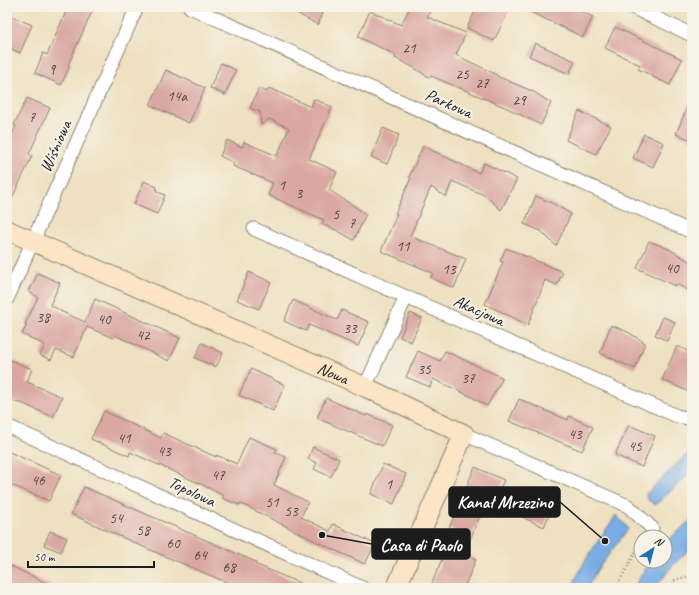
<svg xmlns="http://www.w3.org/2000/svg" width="699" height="595" font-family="Caveat,sans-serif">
<rect width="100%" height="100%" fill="#f7f3e8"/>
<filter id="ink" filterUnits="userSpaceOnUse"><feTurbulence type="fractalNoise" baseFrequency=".025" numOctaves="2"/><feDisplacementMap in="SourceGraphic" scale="8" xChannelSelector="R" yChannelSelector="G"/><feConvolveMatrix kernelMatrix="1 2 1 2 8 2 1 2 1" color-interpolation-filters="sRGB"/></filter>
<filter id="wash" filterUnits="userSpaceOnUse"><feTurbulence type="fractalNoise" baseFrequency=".012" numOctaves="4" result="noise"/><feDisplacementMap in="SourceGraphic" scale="16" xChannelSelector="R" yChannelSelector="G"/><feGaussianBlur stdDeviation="0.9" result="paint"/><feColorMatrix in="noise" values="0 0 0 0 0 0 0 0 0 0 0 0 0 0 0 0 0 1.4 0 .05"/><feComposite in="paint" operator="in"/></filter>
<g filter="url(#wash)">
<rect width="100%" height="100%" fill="#eee0c0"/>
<!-- water -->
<path fill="#78ace5" stroke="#4a6480" d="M 692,449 L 692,472 L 655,505 L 648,500 L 646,494 Z
M 616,515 L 625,524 L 628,529 L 597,570 L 587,588 L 571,588 L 586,559 Z
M 692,519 L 692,547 L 674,564 L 655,588 L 634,588 L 643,572 L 652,561 L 665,561 L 665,543 Z"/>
<g id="blocks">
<!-- building -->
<path fill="#daa7a3" d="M 68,7 L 94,7 L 68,65 L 70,66 L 61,85 L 35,73 L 43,53 L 47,55 Z
M 286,7 L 324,7 L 318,25 Z
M 410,7 L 421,7 L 430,11 L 427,17 L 466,33 L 456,55 L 497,75 L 497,76 L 534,92 L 551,103 L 541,125 L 505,107 L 431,76 L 430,78 L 411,66 L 395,58 L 396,55 L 358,37 L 370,11 L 401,25 Z
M 477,7 L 510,7 L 494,41 L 467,28 Z
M 520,7 L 571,7 L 593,17 L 583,37 Z
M 7,14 L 32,25 L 20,53 L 7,47 Z
M 615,27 L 682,59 L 670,85 L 651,76 L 651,75 L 638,69 L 640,65 L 605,48 Z
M 535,43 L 575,61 L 569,74 L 529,56 Z
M 221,63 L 236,70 L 225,95 L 210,88 Z
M 166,70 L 205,88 L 189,123 L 150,105 Z
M 259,88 L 267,92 L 269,88 L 311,107 L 314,99 L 332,107 L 309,159 L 337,172 L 329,190 L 366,214 L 354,240 L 338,231 L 322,224 L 324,220 L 268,195 L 273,183 L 233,166 L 234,163 L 220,156 L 227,140 L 242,147 L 244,142 L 277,156 L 289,128 L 269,119 L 261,125 L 260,112 L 250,108 Z
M 692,96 L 692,140 L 676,134 Z
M 27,98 L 50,108 L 29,154 L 32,156 L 7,209 L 7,146 L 16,126 L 14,125 Z
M 579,111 L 611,126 L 596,154 L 566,140 Z
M 383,128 L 399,135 L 387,164 L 371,157 Z
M 644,134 L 664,143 L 653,167 L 633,158 Z
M 423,146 L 479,173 L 484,163 L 517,179 L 501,210 L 486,196 L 452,181 L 446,197 L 431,187 L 410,236 L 466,259 L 454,288 L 431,278 L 433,273 L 381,251 L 397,214 L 395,214 L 411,178 L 409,177 Z
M 144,181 L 157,187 L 156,191 L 165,195 L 157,214 L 134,204 Z
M 536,196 L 554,204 L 571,214 L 556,246 L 541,231 L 524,224 Z
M 649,241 L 669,249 L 692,263 L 692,292 L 676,284 L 675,286 L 637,268 Z
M 506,248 L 563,272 L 557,285 L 545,280 L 528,325 L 485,304 L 503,262 L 500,261 Z
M 249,272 L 271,282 L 259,309 L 237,300 Z
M 38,273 L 60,283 L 50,305 L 60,310 L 60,311 L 85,322 L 95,299 L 180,338 L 169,361 L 115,335 L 113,338 L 87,327 L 74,357 L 56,350 L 51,360 L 40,355 L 45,345 L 22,334 L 27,325 L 25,324 L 38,297 L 29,292 Z
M 293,300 L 337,320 L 342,310 L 369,322 L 358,346 L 309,325 L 306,331 L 284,321 Z
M 410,313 L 422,318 L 411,342 L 400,337 Z
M 663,317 L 675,322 L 667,341 L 655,335 Z
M 611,325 L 628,332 L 645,343 L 635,369 L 600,353 Z
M 202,343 L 223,353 L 216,367 L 195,358 Z
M 677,346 L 692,353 L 692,393 L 662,380 Z
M 418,351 L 440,361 L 445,351 L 503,378 L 487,406 L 470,396 L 433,379 L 430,387 L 406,377 Z
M 11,360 L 32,369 L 27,382 L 62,397 L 53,417 L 19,402 L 18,403 L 7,398 L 7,370 Z
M 251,369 L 285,385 L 273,411 L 239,395 Z
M 326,398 L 366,416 L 367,414 L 392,425 L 382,446 L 317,418 Z
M 519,399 L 568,420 L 569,416 L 593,427 L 582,451 L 509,421 Z
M 104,411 L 161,438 L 163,433 L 216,457 L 216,455 L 237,464 L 249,437 L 277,449 L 275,452 L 286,457 L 274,485 L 308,502 L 301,517 L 330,531 L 333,524 L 375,544 L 365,564 L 313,540 L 240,503 L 239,505 L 222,498 L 224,496 L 203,485 L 130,452 L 129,456 L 91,439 Z
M 629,425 L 655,436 L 642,467 L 615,455 Z
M 313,447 L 339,459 L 331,477 L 314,469 L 317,463 L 308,459 Z
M 7,451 L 61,475 L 49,501 L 7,483 Z
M 383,464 L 406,474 L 394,504 L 371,494 Z
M 475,467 L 504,480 L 494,502 L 487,499 L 464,554 L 476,559 L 464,588 L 430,588 L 454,530 L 449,528 Z
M 84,487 L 256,562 L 255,564 L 311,588 L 240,588 L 148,549 L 71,514 Z
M 529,495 L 553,505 L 544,527 L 520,516 Z
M 50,531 L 67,538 L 61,552 L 44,545 Z
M 7,564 L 57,588 L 7,588 Z"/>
</g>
</g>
<g filter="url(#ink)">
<use href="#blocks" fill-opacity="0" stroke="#857e6e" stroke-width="1"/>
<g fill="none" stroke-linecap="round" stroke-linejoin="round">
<!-- street casing -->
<g stroke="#857e6e" stroke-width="15">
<path id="street" d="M 190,7 L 692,232
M 632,7 L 692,35
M 254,229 L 406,297 L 677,416 L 692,419
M 7,299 L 137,7
M 365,387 L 406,297
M 7,426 L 362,588
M 464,434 L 628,506 L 652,528"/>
</g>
<!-- secondary casing -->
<g stroke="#857e6e" stroke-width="21">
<g id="secondary">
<path id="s1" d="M 7,230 L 365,387 L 464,434 L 396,588"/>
</g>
</g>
<!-- path -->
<path stroke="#857e6e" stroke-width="2.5" stroke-dasharray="1 3" stroke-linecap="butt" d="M 616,588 L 641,542
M 671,588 L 675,580 L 692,575"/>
<!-- street -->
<use href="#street" stroke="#fff" stroke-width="13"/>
<!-- secondary -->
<use href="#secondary" stroke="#fce5c4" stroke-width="19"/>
</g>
</g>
<g text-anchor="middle" stroke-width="4" stroke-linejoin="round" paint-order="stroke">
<!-- number labels -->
<g font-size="15" fill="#4c3f3e">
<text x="409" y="53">21</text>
<text x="52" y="74">9</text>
<text x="462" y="79">25</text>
<text x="482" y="88">27</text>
<text x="177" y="101">14a</text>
<text x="519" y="105">29</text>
<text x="32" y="122">7</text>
<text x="282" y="190">1</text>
<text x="299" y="198">3</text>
<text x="336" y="219">5</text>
<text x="352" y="228">7</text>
<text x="403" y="251">11</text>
<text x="672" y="273">40</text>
<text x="449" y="274">13</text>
<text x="43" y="322">38</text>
<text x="104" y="324">40</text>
<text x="350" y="333">33</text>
<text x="143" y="340">42</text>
<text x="424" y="374">35</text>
<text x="468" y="383">37</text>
<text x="575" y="439">43</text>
<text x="124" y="443">41</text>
<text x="635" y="451">45</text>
<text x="164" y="456">43</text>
<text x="218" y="480">47</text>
<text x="38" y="485">46</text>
<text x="389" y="489">1</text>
<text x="272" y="507">51</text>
<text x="291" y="516">53</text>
<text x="116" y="523">54</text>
<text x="143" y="535">58</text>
<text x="173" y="548">60</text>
<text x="200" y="560">64</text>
<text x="229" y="572">68</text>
</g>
<!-- street labels -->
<g font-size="17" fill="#1c1c1c" stroke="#f7f3e8">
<text transform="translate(449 103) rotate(24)" y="6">Parkowa</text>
<text transform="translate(55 146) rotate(-66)" y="6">Wiśniowa</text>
<text transform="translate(479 310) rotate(24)" y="6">Akacjowa</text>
<text dy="6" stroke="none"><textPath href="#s1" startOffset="356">Nowa</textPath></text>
<text transform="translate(192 491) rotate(25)" y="6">Topolowa</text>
</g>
</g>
<!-- callouts -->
<path fill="none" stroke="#1c1c1c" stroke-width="1.5" d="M605 541L560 502M322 535L372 544"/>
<g fill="#1c1c1c" stroke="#f7f3e8" stroke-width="1.5">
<circle cx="605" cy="541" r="4"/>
<circle cx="322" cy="535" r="4"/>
</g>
<g fill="#1c1c1c" stroke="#1c1c1c" stroke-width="1.5">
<rect x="449" y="487" width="111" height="30" rx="4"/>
<rect x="372" y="529" width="98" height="30" rx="4"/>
</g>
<g font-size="18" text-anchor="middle" font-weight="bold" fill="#fff">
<text x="505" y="508">Kanał Mrzezino</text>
<text x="421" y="551">Casa di Paolo</text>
</g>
<!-- margin -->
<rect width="699" height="595" fill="none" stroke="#f7f3e8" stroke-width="24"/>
<!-- north arrow -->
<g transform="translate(653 549) rotate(36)"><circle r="19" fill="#f7f3e8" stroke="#9f9d96"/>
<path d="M0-3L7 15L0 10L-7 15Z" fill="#1f6fb2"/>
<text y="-6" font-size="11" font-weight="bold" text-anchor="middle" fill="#1c1c1c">N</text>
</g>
<!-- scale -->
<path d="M28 561v6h126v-6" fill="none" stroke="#1c1c1c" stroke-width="2"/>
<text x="34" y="561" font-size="12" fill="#1c1c1c" stroke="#f7f3e8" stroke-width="3" paint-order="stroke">50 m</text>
</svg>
